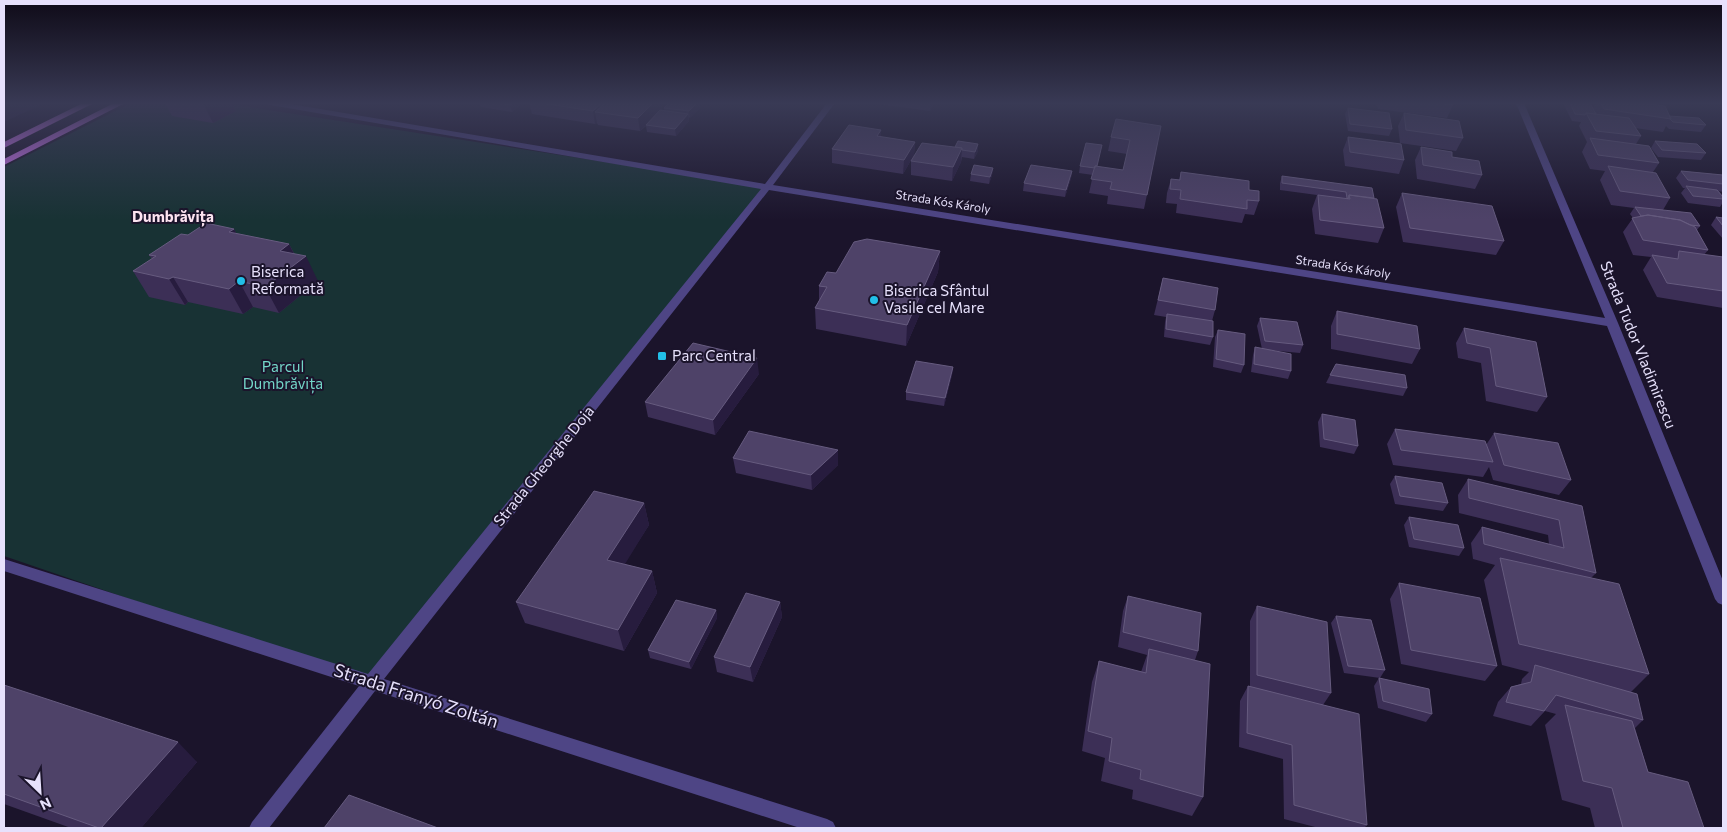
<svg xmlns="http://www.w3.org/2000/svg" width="1727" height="832" font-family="Commissioner,sans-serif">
<rect width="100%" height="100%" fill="#1b142b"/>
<!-- green -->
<path fill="#183234" d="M 131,103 L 224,103 L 767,187 L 372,682 L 4,556 L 4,167 Z"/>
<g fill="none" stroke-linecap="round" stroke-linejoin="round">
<!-- minor -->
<path fill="#4e4585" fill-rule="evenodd" d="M 266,103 L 285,103 L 765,184 L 827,103 L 835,103 L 773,185 L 1605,318 L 1516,103 L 1524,103 L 1618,323 L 1723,581 L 1723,605 L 1718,603 L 1715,599 L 1607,326 L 769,190 L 384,679 L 827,819 L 833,822 L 836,828 L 800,828 L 375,691 L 269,828 L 249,828 L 252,822 L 359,686 L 4,571 L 4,559 L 368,674 L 761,189 L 270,105 Z"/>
<!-- major -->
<path fill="#cf74f0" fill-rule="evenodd" d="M 83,103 L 94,103 L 4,148 L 4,142 Z
M 114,103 L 125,103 L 4,165 L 4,159 Z"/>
</g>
<!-- wall -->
<path fill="#3c2f56" d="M 165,103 L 232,103 L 236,111 L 213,123 L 172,116 Z
M 480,103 L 523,103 L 512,112 L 481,107 Z
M 529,103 L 661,103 L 662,110 L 661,111 L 664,111 L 664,108 L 700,108 L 689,118 L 689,121 L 676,136 L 647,132 L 646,126 L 640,131 L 598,125 L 597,123 L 595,124 L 532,114 Z
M 871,103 L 934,103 L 930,111 Z
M 1376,103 L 1453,103 L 1453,105 L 1447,118 L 1378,109 Z
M 1563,103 L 1590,103 L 1593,108 L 1596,103 L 1653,103 L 1652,104 L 1669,116 L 1706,125 L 1701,132 L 1669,129 L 1666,126 L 1663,132 L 1635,128 L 1641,136 L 1636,144 L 1659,163 L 1653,172 L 1670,198 L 1663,210 L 1700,226 L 1697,230 L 1708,250 L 1704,255 L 1723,257 L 1723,308 L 1657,297 L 1643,270 L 1651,257 L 1633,255 L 1623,232 L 1633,218 L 1630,214 L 1634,208 L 1611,205 L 1600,180 L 1605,171 L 1590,169 L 1582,152 L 1587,142 L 1579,126 L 1581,122 L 1572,121 Z
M 1348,108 L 1392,129 L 1389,136 L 1348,131 L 1345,114 Z
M 1404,113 L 1463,138 L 1456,151 L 1400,143 L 1398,126 Z
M 1161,126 L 1144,209 L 1107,204 L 1108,196 L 1089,193 L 1093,175 L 1079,173 L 1080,166 L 1098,167 L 1123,170 L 1127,154 L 1108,151 L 1111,137 Z
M 881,130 L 881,137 L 915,142 L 914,155 L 903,174 L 832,163 L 832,149 Z
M 1348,137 L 1404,160 L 1399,174 L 1345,166 L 1343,150 Z
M 1655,141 L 1706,153 L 1701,160 L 1658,157 L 1651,148 Z
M 922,143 L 978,151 L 974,159 L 962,157 L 961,162 L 952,181 L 911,175 L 911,161 Z
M 1421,147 L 1452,157 L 1482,175 L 1475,189 L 1417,179 L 1415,160 Z
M 993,168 L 992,175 L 989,184 L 970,181 L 971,174 Z
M 1072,171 L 1071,178 L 1065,197 L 1023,191 L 1024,183 Z
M 1681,171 L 1723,175 L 1723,192 L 1719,191 L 1723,197 L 1723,202 L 1720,207 L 1688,203 L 1681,193 L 1685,188 L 1683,188 L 1676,178 Z
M 1181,172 L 1249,190 L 1259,201 L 1254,215 L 1245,214 L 1242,223 L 1176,213 L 1177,204 L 1166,203 L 1167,193 L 1171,179 L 1179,180 Z
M 1282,176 L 1374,198 L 1384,228 L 1378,243 L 1315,234 L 1312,209 L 1317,195 L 1280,190 L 1280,183 Z
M 1402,193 L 1504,241 L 1496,255 L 1403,242 L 1396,207 Z
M 1716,217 L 1723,218 L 1723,239 L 1711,225 Z
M 234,229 L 236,233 L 289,244 L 294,253 L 318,281 L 279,313 L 253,307 L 243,314 L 188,302 L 185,305 L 149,297 L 133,271 L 152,259 L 149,255 L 188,235 Z
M 940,251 L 938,272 L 906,346 L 816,329 L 815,308 L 819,301 L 819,286 L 836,273 Z
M 1163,278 L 1215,310 L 1212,321 L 1213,337 L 1210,345 L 1164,337 L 1165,322 L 1166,317 L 1154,315 Z
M 1337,311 L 1420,349 L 1412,364 L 1331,349 L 1331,326 Z
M 1260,318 L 1303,345 L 1300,353 L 1267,350 L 1291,371 L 1288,379 L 1251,372 L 1253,355 L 1255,347 L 1262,349 L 1257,326 Z
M 1464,328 L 1536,342 L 1547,397 L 1537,412 L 1486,401 L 1481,363 L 1458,358 L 1456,343 Z
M 1218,330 L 1244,365 L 1241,373 L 1213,367 L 1215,337 Z
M 953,367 L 952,375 L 944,406 L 906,400 L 906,392 Z
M 759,374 L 715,435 L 648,417 L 645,402 Z
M 1330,375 L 1407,388 L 1403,396 L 1326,383 Z
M 1322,414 L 1358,446 L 1354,454 L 1320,447 L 1318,422 Z
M 1395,429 L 1486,445 L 1494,433 L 1571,480 L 1559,495 L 1493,480 L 1489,467 L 1483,477 L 1393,465 L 1387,444 Z
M 733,458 L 838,465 L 812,490 L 736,473 Z
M 1395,476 L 1448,503 L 1443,511 L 1395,504 L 1390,484 Z
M 1468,479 L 1582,506 L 1596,573 L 1591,578 L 1649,674 L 1631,692 L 1643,720 L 1635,728 L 1648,772 L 1704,828 L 1595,828 L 1590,808 L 1562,800 L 1545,725 L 1556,714 L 1545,711 L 1531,726 L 1493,716 L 1498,702 L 1511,687 L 1521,684 L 1522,679 L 1529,672 L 1502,665 L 1484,580 L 1495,565 L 1473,559 L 1471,543 L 1482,527 L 1549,544 L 1548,535 L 1459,513 L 1458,495 Z
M 644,503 L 649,525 L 624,564 L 652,571 L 657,593 L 624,651 L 525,623 L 516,602 Z
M 1409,517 L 1464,548 L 1459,556 L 1409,547 L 1404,525 Z
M 1399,583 L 1497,666 L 1485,681 L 1401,664 L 1390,599 Z
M 1128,596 L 1198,651 L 1195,660 L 1203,797 L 1192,816 L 1132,799 L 1133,790 L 1101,781 L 1105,758 L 1082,751 L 1092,682 L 1099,661 L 1141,672 L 1147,655 L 1118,647 L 1123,611 Z
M 780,602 L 782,617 L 753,682 L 717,672 L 714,657 Z
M 1257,606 L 1331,693 L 1323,705 L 1367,825 L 1364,828 L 1319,828 L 1284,819 L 1283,759 L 1239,747 L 1240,701 L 1248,686 L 1250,686 L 1250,621 Z
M 716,610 L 717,618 L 691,669 L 650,658 L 648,650 Z
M 1336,616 L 1385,670 L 1380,678 L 1344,673 L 1331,623 Z
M 1379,678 L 1432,714 L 1426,722 L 1378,708 L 1374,686 Z
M 4,685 L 197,762 L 141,828 L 71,828 L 4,804 Z"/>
<!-- shaded-wall -->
<path fill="#271c3e" d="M 4,103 L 45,103 L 4,122 Z
M 203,103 L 232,103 L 236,111 L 213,123 Z
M 513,103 L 523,103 L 512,112 L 510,105 Z
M 602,103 L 611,103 L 595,112 L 597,123 L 595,124 L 593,111 Z
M 653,103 L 661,103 L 662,110 L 640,131 L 638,118 Z
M 697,103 L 700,103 L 700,108 L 690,118 L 689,111 Z
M 931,103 L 934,103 L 930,111 Z
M 688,114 L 689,121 L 676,136 L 675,129 Z
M 881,130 L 881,143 L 877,136 Z
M 915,142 L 914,155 L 903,174 L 904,160 Z
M 978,144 L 978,151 L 974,159 L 975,152 Z
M 962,148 L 961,162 L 952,181 L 953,167 Z
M 993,168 L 992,175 L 989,184 L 990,177 Z
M 1072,171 L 1071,178 L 1065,197 L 1066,190 Z
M 234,229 L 247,254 L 229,232 Z
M 289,244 L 298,262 L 306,256 L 318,281 L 279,313 L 265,287 L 280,251 Z
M 940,251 L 938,272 L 906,346 L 907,325 Z
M 173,277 L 188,302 L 185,305 L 169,279 Z
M 239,281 L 253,307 L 243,314 L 229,289 Z
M 757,358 L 759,374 L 715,435 L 713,420 Z
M 953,367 L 952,375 L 944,406 L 945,398 Z
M 838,450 L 838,465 L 812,490 L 811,475 Z
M 644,503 L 649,525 L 614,582 L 607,560 Z
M 652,571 L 657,593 L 624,651 L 618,630 Z
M 780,602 L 782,617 L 753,682 L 750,667 Z
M 716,610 L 717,618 L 691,669 L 689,662 Z
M 178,742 L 197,762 L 141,828 L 101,828 Z"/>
<!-- building -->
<path fill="#4e4268" stroke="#665b7f" d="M 499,103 L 513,103 L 510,105 Z
M 541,103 L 602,103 L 593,111 Z
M 605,103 L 653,103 L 638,118 L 595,112 Z
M 669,103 L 697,103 L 689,111 L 664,108 Z
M 1440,103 L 1453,103 L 1453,105 Z
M 1570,103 L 1590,103 L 1596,114 L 1586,113 L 1585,115 L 1575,114 Z
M 1601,103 L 1642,103 L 1665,106 L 1671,119 L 1604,109 Z
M 1348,108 L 1389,113 L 1392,129 L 1350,124 Z
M 660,110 L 688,114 L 675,129 L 646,125 Z
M 1404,113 L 1459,121 L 1463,138 L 1406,130 Z
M 1586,113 L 1629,118 L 1641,136 L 1596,131 Z
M 1669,116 L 1699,118 L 1706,125 L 1673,122 L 1670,119 L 1671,119 Z
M 1116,119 L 1161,126 L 1147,195 L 1110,189 L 1112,182 L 1091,179 L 1095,166 L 1123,170 L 1130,140 L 1111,137 Z
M 849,125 L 881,130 L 877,136 L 915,142 L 904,160 L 832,149 Z
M 1348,137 L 1401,144 L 1404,160 L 1350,152 Z
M 1590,138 L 1649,146 L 1659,163 L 1598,155 Z
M 958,141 L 978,144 L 975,152 L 962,150 L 962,148 L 955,147 Z
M 1655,141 L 1697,144 L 1706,153 L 1662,150 Z
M 922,143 L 962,148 L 953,167 L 911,161 Z
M 1086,143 L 1102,145 L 1097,166 L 1095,166 L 1095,168 L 1080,166 Z
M 1421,147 L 1452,152 L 1452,157 L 1479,161 L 1482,175 L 1423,165 Z
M 974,165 L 993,168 L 990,177 L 971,174 Z
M 1031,165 L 1072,171 L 1066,190 L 1024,183 Z
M 1608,166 L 1656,173 L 1670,198 L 1620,191 Z
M 1681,171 L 1723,175 L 1723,184 L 1688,180 Z
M 1181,172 L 1249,181 L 1249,190 L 1259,191 L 1259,201 L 1247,200 L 1247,209 L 1180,199 L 1181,190 L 1170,189 L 1171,179 L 1180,180 Z
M 1282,176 L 1372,188 L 1374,198 L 1349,195 L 1348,199 L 1347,198 L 1346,192 L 1282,183 Z
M 1686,186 L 1717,190 L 1723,197 L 1723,199 L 1693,196 Z
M 1402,193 L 1492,206 L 1504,241 L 1410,228 Z
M 1318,195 L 1350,199 L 1349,195 L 1377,199 L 1384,228 L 1320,220 Z
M 1635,207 L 1691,213 L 1700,226 L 1690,225 L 1680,220 L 1648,215 L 1641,216 Z
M 1648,215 L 1680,220 L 1695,227 L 1708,250 L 1643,240 L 1632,218 Z
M 1716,217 L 1723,218 L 1723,226 Z
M 206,223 L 234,229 L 229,232 L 289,244 L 280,251 L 306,256 L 265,287 L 239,281 L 229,289 L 173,277 L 169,279 L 133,271 L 156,256 L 149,255 L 181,234 L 188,235 Z
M 867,239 L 940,251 L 907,325 L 815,308 L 827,287 L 819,286 L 827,272 L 836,273 L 854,242 Z
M 1679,251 L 1723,257 L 1723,291 L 1667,283 L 1652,255 L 1678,259 Z
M 1163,278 L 1218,288 L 1215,310 L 1158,300 Z
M 1337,311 L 1417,326 L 1420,349 L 1337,334 Z
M 1167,314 L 1213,321 L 1213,337 L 1166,329 Z
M 1260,318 L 1297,322 L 1303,345 L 1265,341 Z
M 1464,328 L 1536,342 L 1547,397 L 1496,386 L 1490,348 L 1467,343 Z
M 1218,330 L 1245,334 L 1244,365 L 1216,359 Z
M 693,343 L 757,358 L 713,420 L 645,402 Z
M 1255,347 L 1291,354 L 1291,371 L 1254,364 Z
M 916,361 L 953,367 L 945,398 L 906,392 Z
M 1336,364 L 1405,375 L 1407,388 L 1330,375 Z
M 1322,414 L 1355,420 L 1358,446 L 1324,439 Z
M 1395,429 L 1485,441 L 1493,462 L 1401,450 Z
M 749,431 L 838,450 L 811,475 L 733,458 Z
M 1494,433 L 1558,443 L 1571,480 L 1504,465 Z
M 1395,476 L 1442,483 L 1448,503 L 1400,496 Z
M 1468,479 L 1582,506 L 1596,573 L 1484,544 L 1482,527 L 1564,548 L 1559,520 L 1469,498 Z
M 594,491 L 644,503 L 607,560 L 652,571 L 618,630 L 516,602 Z
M 1409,517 L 1458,525 L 1464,548 L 1414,539 Z
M 1500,558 L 1619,584 L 1649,674 L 1519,644 Z
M 1399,583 L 1480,598 L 1497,666 L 1411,650 Z
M 746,593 L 780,602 L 750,667 L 714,657 Z
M 1128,596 L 1201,613 L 1198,651 L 1123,632 Z
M 676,600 L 716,610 L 689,662 L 648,650 Z
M 1257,606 L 1327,622 L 1331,693 L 1257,675 Z
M 1336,616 L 1371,620 L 1385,670 L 1348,666 Z
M 1149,649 L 1210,664 L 1203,797 L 1140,779 L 1141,770 L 1109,761 L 1112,738 L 1088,731 L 1099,661 L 1146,673 Z
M 1535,665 L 1637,694 L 1643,720 L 1556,695 L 1544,711 L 1506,702 L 1511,687 L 1531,682 Z
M 1379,678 L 1429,689 L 1432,714 L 1383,701 Z
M 4,685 L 178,742 L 101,828 L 99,828 L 4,794 Z
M 1248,686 L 1359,714 L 1367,825 L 1294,805 L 1292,745 L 1247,733 Z
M 1565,705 L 1632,721 L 1648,772 L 1688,782 L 1704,828 L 1623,828 L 1612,788 L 1583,781 Z
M 349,795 L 438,828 L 324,828 Z"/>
<!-- sky -->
<linearGradient id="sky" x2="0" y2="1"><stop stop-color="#0f0b18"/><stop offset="0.47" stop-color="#393a55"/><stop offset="1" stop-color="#393a55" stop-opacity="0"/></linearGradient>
<rect width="1727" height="220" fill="url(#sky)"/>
<!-- markers -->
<g fill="#22bfe8" stroke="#1b142b" stroke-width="2">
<circle cx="241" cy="281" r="5"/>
<circle cx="874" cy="300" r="5"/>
<rect x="657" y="351" width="10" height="10" rx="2.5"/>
</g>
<g text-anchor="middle" stroke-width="4" stroke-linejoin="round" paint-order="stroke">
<!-- far-street labels -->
<g font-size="12" fill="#e7e1fc" stroke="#1b142b">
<text transform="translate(943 202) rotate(9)" y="4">Strada Kós Károly</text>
<text transform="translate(1343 267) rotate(9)" y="4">Strada Kós Károly</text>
</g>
<!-- far-quarter labels -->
<g font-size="15" font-weight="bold" fill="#fce3f0" stroke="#1b142b">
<text x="173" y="222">Dumbrăvița</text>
</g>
<!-- poi labels -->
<g font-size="15" fill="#e7e1fc" stroke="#1b142b" text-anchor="start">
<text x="251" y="277">Biserica<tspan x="251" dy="17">Reformată</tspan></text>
<text x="884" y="296">Biserica Sfântul<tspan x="884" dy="17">Vasile cel Mare</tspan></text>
<text x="672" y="361">Parc Central</text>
</g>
<!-- street labels -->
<g font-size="15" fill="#e7e1fc" stroke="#1b142b">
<text transform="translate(1638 345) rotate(68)" y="5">Strada Tudor Vladimirescu</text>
<text transform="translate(544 466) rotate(-51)" y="5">Strada Gheorghe Doja</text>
</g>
<!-- park labels -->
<g font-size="15" fill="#73d6c8" stroke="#1b142b">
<text x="283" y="372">Parcul<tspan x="283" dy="17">Dumbrăvița</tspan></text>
</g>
<!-- near-street labels -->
<g font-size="18" fill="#e7e1fc" stroke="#1b142b">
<text transform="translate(416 696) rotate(18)" y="6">Strada Franyó Zoltán</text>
</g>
</g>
<!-- border -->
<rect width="1727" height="832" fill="none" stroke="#e7e1fc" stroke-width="10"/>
<!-- north arrow -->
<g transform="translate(40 792) rotate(155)" stroke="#1b142b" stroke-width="4" paint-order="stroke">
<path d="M0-4L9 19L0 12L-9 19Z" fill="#e7e1fc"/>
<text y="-8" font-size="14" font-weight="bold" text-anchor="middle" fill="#e7e1fc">N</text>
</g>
</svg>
